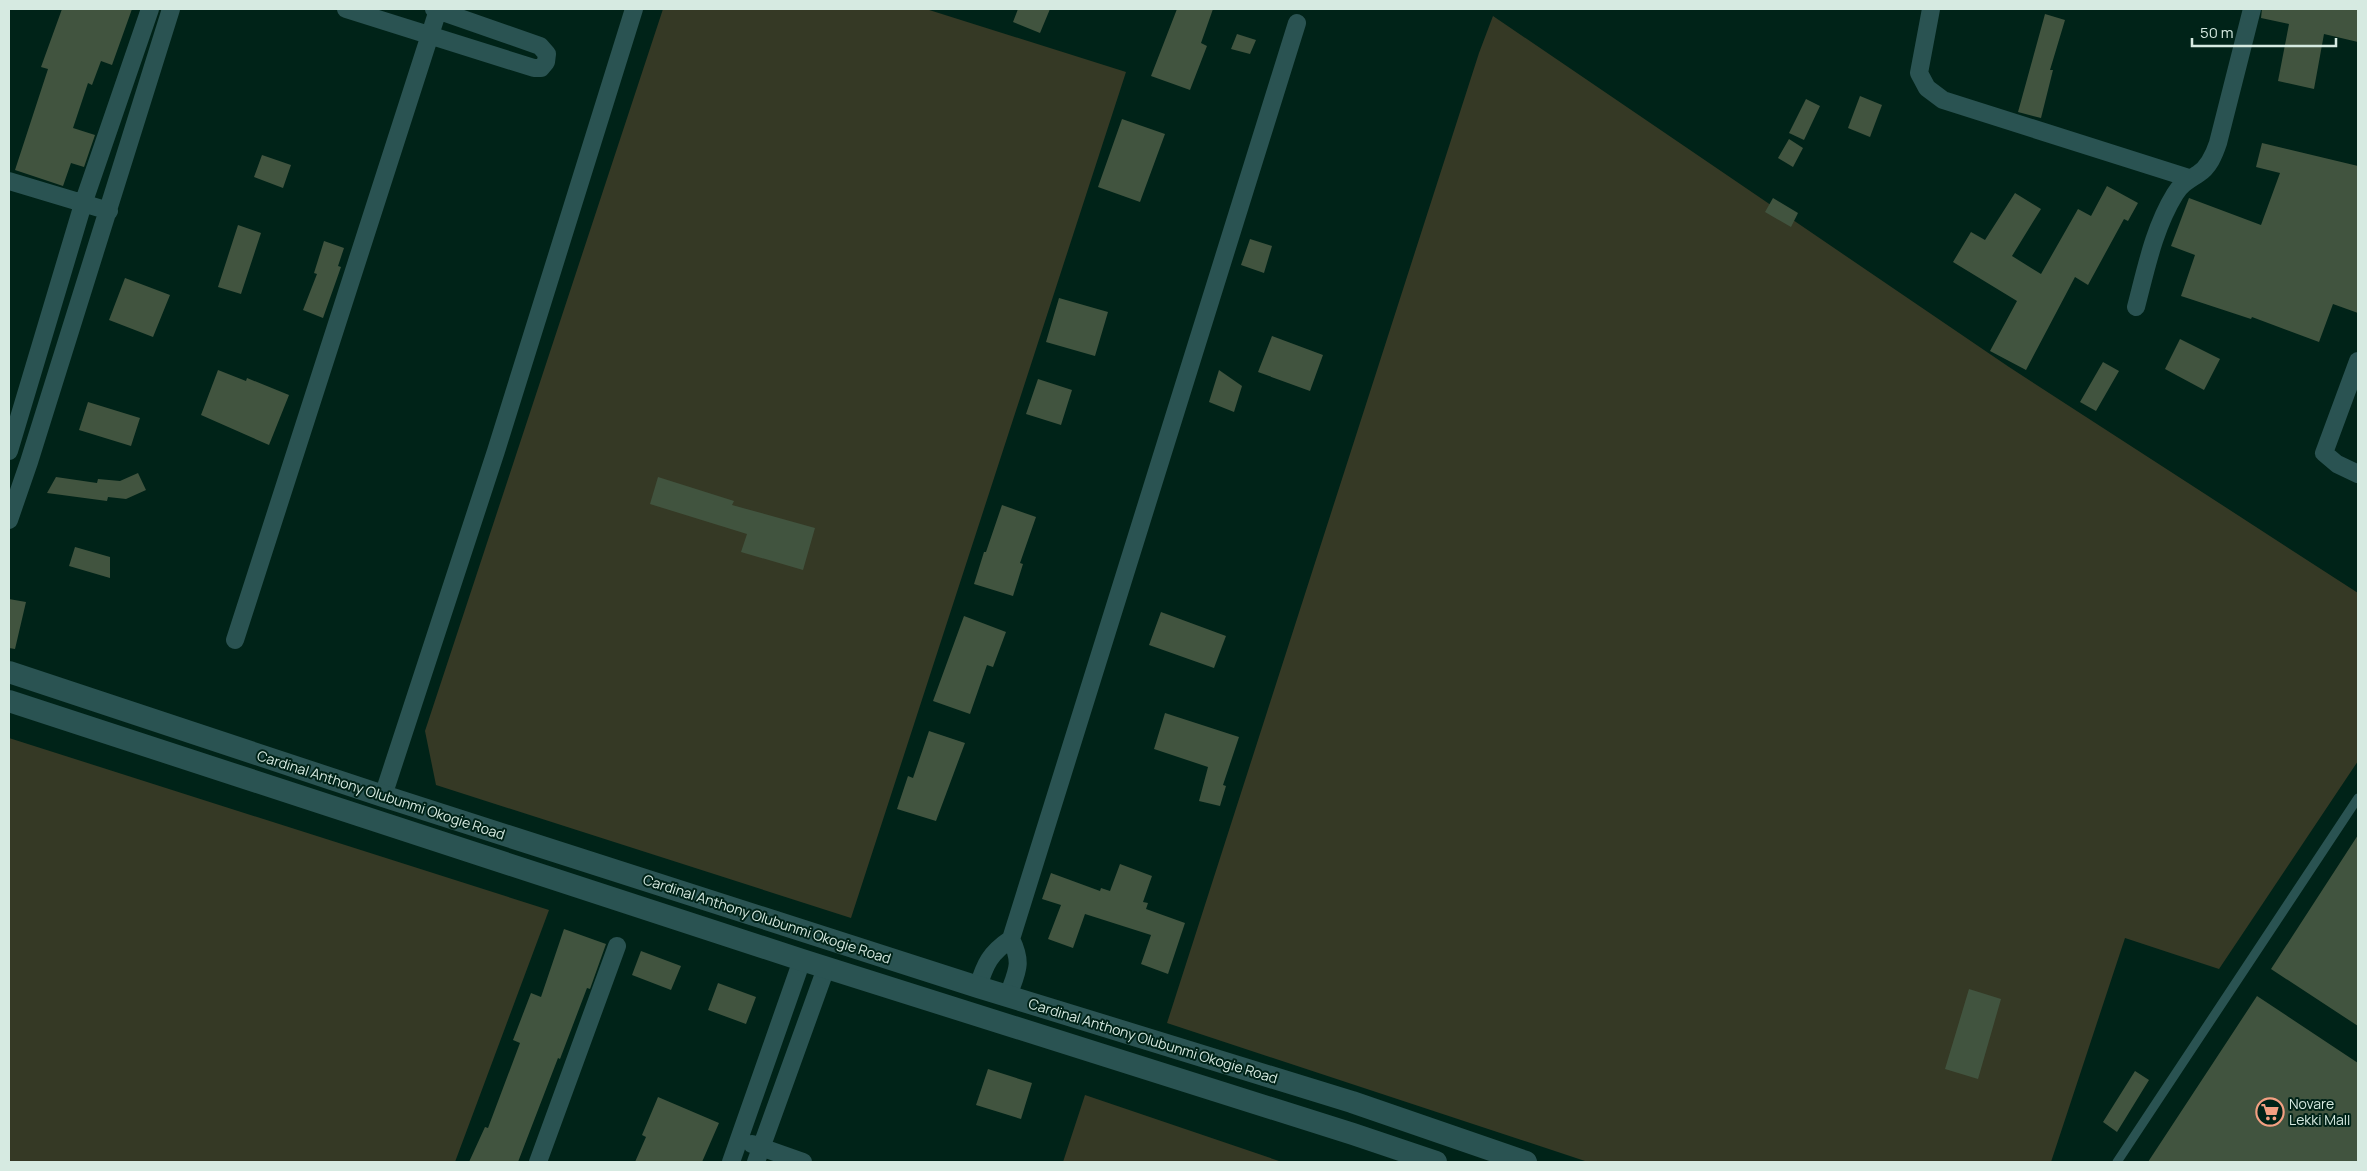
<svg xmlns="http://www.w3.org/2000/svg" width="2367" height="1171" font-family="Manrope,sans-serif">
<rect width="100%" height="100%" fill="#002318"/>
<!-- green -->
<path fill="#353925" d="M 663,9 L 926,9 L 1126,72 L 851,918 L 436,785 L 425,731 Z
M 1493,16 L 2009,367 L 2358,593 L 2358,761 L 2219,969 L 2125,938 L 2051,1162 L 1588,1162 L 1167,1023 L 1479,53 Z
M 9,738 L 549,910 L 455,1162 L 9,1162 Z
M 1085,1095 L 1282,1162 L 1063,1162 Z"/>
<!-- building -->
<path fill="#41543f" d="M 62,9 L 132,9 L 112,65 L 101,61 L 92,85 L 88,83 L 73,128 L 95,135 L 84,167 L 71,163 L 63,186 L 15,170 L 48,69 L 41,67 Z
M 1018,9 L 1050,9 L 1040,33 L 1013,22 Z
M 1177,9 L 1213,9 L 1201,43 L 1207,46 L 1190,90 L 1151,76 Z
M 2262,9 L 2358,9 L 2358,42 L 2324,34 L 2314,89 L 2278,81 L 2289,24 L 2261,18 Z
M 2045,14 L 2065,20 L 2050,70 L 2053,70 L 2041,118 L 2018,112 Z
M 1237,34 L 1256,40 L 1250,54 L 1231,49 Z
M 1860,96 L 1882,105 L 1870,137 L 1848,128 Z
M 1806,99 L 1820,106 L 1804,140 L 1789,133 Z
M 1122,119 L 1165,134 L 1140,202 L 1098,187 Z
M 1789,139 L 1803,148 L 1793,167 L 1778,158 Z
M 2262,143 L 2358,166 L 2358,313 L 2333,304 L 2319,342 L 2252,317 L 2251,319 L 2181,296 L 2195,255 L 2171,246 L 2189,198 L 2261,225 L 2280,173 L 2256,167 Z
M 262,155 L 291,165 L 283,188 L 254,177 Z
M 2107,186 L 2138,203 L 2128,221 L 2124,219 L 2088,285 L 2075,277 L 2026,370 L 1990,351 L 2017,301 L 1953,262 L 1971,232 L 1985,240 L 2015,193 L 2041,209 L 2012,256 L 2041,274 L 2078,209 L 2091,216 Z
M 1773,198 L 1798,213 L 1791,227 L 1765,212 Z
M 238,225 L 261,233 L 241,294 L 218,287 Z
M 1250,239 L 1272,246 L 1264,273 L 1241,265 Z
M 324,241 L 344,248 L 338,266 L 341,267 L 323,318 L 303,310 L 317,274 L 314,273 Z
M 125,278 L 170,295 L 153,337 L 109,320 Z
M 1059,298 L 1108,312 L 1095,356 L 1046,342 Z
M 1272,336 L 1323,355 L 1310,391 L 1258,372 Z
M 2180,339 L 2220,359 L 2204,390 L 2165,369 Z
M 2103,362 L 2119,371 L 2096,411 L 2080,402 Z
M 218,370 L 246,381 L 247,378 L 289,395 L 269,445 L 201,415 Z
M 1219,370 L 1242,386 L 1234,412 L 1209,402 Z
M 1038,379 L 1072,390 L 1061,425 L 1026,414 Z
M 88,402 L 140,418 L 131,446 L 79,430 Z
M 138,473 L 146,490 L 126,499 L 108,497 L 107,501 L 47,493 L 56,477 L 97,483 L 98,479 L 120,481 Z
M 658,477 L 734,501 L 732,505 L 815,528 L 803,570 L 741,552 L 747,534 L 650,504 Z
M 1002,505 L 1036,517 L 1020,563 L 1023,564 L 1013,596 L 974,584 L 984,552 L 986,552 Z
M 75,547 L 110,557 L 110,578 L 69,566 Z
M 9,599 L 26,602 L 15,649 L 9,648 Z
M 1161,612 L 1226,636 L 1214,668 L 1149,645 Z
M 964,616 L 1006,632 L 993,667 L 987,665 L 970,714 L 933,701 Z
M 1165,713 L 1239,737 L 1223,785 L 1226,786 L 1220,806 L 1199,801 L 1208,767 L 1154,749 Z
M 929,731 L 965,743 L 936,821 L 897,809 L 908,776 L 913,778 Z
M 2358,835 L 2358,1026 L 2271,969 Z
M 1120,864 L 1152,876 L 1143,902 L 1148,903 L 1146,909 L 1185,923 L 1168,974 L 1141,964 L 1151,935 L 1085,914 L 1073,948 L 1048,939 L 1061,905 L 1042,899 L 1051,873 L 1100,891 L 1101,888 L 1110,891 Z
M 564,929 L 606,944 L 590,989 L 587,988 L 560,1059 L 558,1058 L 518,1162 L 469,1162 L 485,1127 L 488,1128 L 520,1043 L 513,1040 L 531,993 L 541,997 Z
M 641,951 L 681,966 L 671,990 L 632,975 Z
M 718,983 L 756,997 L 746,1024 L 708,1010 Z
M 1969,989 L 2001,999 L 1978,1079 L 1945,1069 Z
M 2257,996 L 2358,1063 L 2358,1162 L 2148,1162 Z
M 988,1069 L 1032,1083 L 1021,1119 L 976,1105 Z
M 2135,1071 L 2149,1080 L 2117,1132 L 2103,1122 Z
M 658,1097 L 719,1123 L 702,1162 L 635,1162 L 646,1137 L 642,1135 Z"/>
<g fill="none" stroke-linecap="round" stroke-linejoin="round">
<!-- service -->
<path stroke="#2a5352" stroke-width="9" d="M 2117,1162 L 2358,798"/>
<!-- minor -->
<path stroke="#2a5352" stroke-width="18" d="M 346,9 L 534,68 L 541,68 L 546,62 L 547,54 L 540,46 L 434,9
M 1931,9 L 1919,73 L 1927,88 L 1943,100 L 2189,178
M 9,181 L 109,211
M 2136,307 C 2146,269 2154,228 2175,194 C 2181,184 2189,180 2198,174 C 2209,167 2214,155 2218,143 L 2252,9
M 2358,361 L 2324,453 L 2337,464 L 2358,474
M 9,451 L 83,204 L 150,9
M 9,520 L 29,462 L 171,9
M 235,640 L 438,10
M 383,796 L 496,451 L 634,9
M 978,987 C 985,964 990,953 1011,939 L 1297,23
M 1008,996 C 1017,971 1023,964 1011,939
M 752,1144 L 803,1162
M 538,1162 L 617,946
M 731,1162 L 802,960
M 756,1162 L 826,968"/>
<!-- tertiary -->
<path stroke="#2a5352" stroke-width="22" d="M 9,672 L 383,796 L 978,987 L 1352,1102 L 1526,1162
M 9,701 L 802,960 L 1353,1134 L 1436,1162"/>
</g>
<!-- icons -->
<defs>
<g id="supermarket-ring" transform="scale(1.4375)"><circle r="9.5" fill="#002318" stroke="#f3a082" stroke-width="1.5"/><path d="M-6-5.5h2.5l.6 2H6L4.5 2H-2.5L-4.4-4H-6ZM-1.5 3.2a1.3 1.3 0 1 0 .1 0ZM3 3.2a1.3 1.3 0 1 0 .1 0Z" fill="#f3a082"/></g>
</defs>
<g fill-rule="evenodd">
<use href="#supermarket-ring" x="2270" y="1112"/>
</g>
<g text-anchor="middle" stroke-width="4" stroke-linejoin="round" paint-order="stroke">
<!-- street labels -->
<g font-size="14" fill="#d6eae1" stroke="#002318">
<text transform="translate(381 795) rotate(18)" y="5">Cardinal Anthony Olubunmi Okogie Road</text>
<text transform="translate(767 919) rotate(18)" y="5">Cardinal Anthony Olubunmi Okogie Road</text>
<text transform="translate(1153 1041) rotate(17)" y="5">Cardinal Anthony Olubunmi Okogie Road</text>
</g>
<!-- poi labels -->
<g font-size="14" fill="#d6eae1" stroke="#002318" text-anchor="start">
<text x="2289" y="1109">Novare<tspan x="2289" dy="16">Lekki Mall</tspan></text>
</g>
</g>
<!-- border -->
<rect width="2367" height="1171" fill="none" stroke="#d6eae1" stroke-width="20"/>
<!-- scale -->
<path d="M2192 38v8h144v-8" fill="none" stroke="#d6eae1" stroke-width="2.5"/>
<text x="2200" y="38" font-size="15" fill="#d6eae1" stroke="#002318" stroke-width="4" paint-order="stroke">50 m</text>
</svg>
